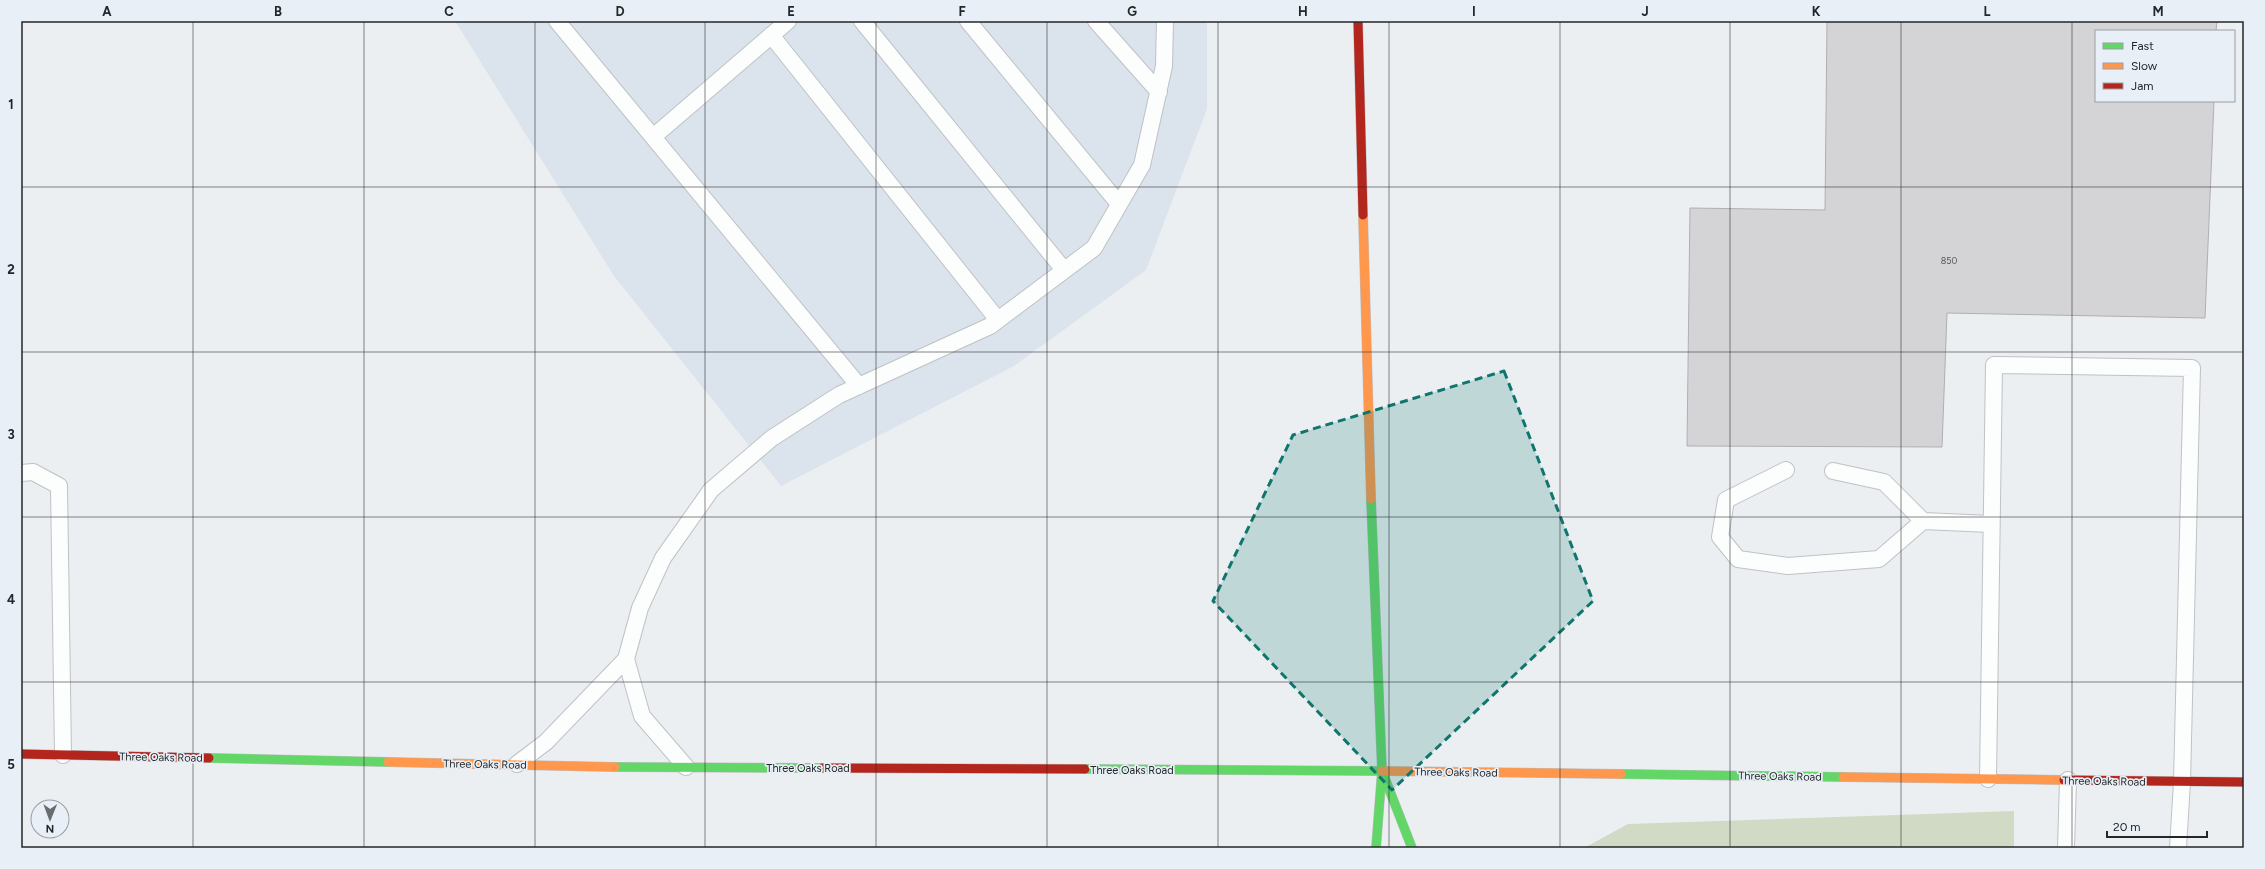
<svg xmlns="http://www.w3.org/2000/svg" width="2265" height="869" font-family="Figtree,sans-serif">
<rect width="100%" height="100%" fill="#eceff2"/>
<!-- built -->
<path fill="#dbe3ec" d="M 455,21 L 1207,21 L 1207,109 L 1146,270 L 1014,366 L 781,486 L 614,276 Z"/>
<!-- green -->
<path fill="#d0dac5" d="M 2014,811 L 2014,848 L 1584,848 L 1628,824 Z"/>
<!-- building -->
<path fill="#d4d4d6" stroke="#afafb2" d="M 1827,21 L 2217,21 L 2216,31 L 2096,31 L 2096,101 L 2214,101 L 2205,318 L 1947,313 L 1942,447 L 1687,446 L 1690,208 L 1825,210 Z"/>
<g fill="none" stroke-linecap="round" stroke-linejoin="round">
<!-- lane casing -->
<g stroke="#bfc2c5" stroke-width="18">
<path id="lane" d="M 557,21 L 859,386
M 862,21 L 1064,270
M 968,21 L 1119,204
M 1096,21 L 1159,92
M 771,35 L 998,320
M 653,137 L 788,21
M 1786,470 L 1726,500 L 1720,537 L 1738,559 L 1788,566 L 1879,559 L 1923,521 L 1991,524
M 1833,471 L 1884,482 L 1923,521
M 21,473 L 33,472 L 59,486 L 63,755
M 626,659 L 642,716 L 686,767
M 517,764 L 546,742 L 626,659 L 640,608 L 663,558 L 711,490 L 772,438 L 839,395 L 990,326 L 1094,248 L 1142,165 L 1164,66 L 1165,21
M 1988,779 L 1994,365 L 2192,368 L 2182,782 L 2178,848
M 2066,848 L 2068,780"/>
</g>
<!-- fast casing -->
<g stroke="#bfc2c5" stroke-width="10">
<path id="fast" d="M 1371,499 L 1382,771 L 1376,848
M 209,758 L 388,762
M 615,767 L 822,768
M 1085,769 L 1382,771
M 1621,774 L 1843,777
M 1384,776 L 1412,848"/>
</g>
<!-- slow casing -->
<g stroke="#bfc2c5" stroke-width="10">
<path id="slow" d="M 1363,215 L 1371,499
M 388,762 L 615,767
M 1382,771 L 1621,774
M 1843,777 L 2064,780"/>
</g>
<!-- jam casing -->
<g stroke="#bfc2c5" stroke-width="10">
<path id="jam" d="M 1358,21 L 1363,215
M 21,754 L 209,758
M 822,768 L 1085,769
M 2064,780 L 2244,782"/>
</g>
<!-- lane -->
<use href="#lane" stroke="#fcfdfd" stroke-width="16"/>
<!-- fast -->
<use href="#fast" stroke="#63d668" stroke-width="9"/>
<!-- slow -->
<use href="#slow" stroke="#ff974d" stroke-width="9"/>
<!-- jam -->
<use href="#jam" stroke="#b3261e" stroke-width="9"/>
</g>
<!-- marked area -->
<path fill="#0f766e" fill-opacity="0.2" stroke="#0f766e" stroke-width="3" stroke-dasharray="8 5" stroke-linejoin="round" d="M 1504,371 L 1593,601 L 1392,790 L 1213,601 L 1293,435 Z"/>
<!-- grid -->
<path fill="none" stroke="#242729" stroke-width="1" stroke-opacity="0.55" d="M 193,21 L 193,848M 364,21 L 364,848M 535,21 L 535,848M 705,21 L 705,848M 876,21 L 876,848M 1047,21 L 1047,848M 1218,21 L 1218,848M 1389,21 L 1389,848M 1560,21 L 1560,848M 1730,21 L 1730,848M 1901,21 L 1901,848M 2072,21 L 2072,848M 21,187 L 2244,187M 21,352 L 2244,352M 21,517 L 2244,517M 21,682 L 2244,682"/>
<g text-anchor="middle" stroke-width="3.5" stroke-linejoin="round" paint-order="stroke">
<!-- number labels -->
<g font-size="9" fill="#505254">
<text x="1949" y="264">850</text>
</g>
<!-- street labels -->
<g font-size="11" fill="#242729" stroke="#e8eff6">
<text transform="translate(161 757) rotate(1)" y="4">Three Oaks Road</text>
<text transform="translate(485 764) rotate(1)" y="4">Three Oaks Road</text>
<text x="808" y="772">Three Oaks Road</text>
<text x="1132" y="774">Three Oaks Road</text>
<text transform="translate(1456 772) rotate(1)" y="4">Three Oaks Road</text>
<text transform="translate(1780 776) rotate(1)" y="4">Three Oaks Road</text>
<text transform="translate(2104 781) rotate(1)" y="4">Three Oaks Road</text>
</g>
</g>
<!-- border -->
<rect width="2265" height="869" fill="none" stroke="#e8eff6" stroke-width="44"/>
<!-- legend -->
<rect x="2095" y="30" width="140" height="72" fill="#e8eff6" stroke="#9a9fa4"/>
<rect x="2103" y="43" width="20" height="6" fill="#63d668" stroke="#9a9fa4"/>
<text x="2131" y="50" font-size="12" fill="#242729">Fast</text>
<rect x="2103" y="63" width="20" height="6" fill="#ff974d" stroke="#9a9fa4"/>
<text x="2131" y="70" font-size="12" fill="#242729">Slow</text>
<rect x="2103" y="83" width="20" height="6" fill="#b3261e" stroke="#9a9fa4"/>
<text x="2131" y="90" font-size="12" fill="#242729">Jam</text>
<!-- north arrow -->
<g transform="translate(50 819) rotate(181)"><circle r="19" fill="#e8eff6" stroke="#9a9fa4"/>
<path d="M0-3L7 15L0 10L-7 15Z" fill="#6a6d6f"/>
<text y="-6" font-size="11" font-weight="bold" text-anchor="middle" fill="#242729">N</text>
</g>
<!-- scale -->
<path d="M2107 831v6h100v-6" fill="none" stroke="#242729" stroke-width="2"/>
<text x="2113" y="831" font-size="12" fill="#242729" stroke="#e8eff6" stroke-width="3" paint-order="stroke">20 m</text>
<rect x="22" y="22" width="2221" height="825" fill="none" stroke="#242729" stroke-width="1.5"/>
<g font-size="13" text-anchor="middle" font-weight="bold" fill="#242729">
<text x="107" y="16">A</text>
<text x="278" y="16">B</text>
<text x="449" y="16">C</text>
<text x="620" y="16">D</text>
<text x="791" y="16">E</text>
<text x="962" y="16">F</text>
<text x="1132" y="16">G</text>
<text x="1303" y="16">H</text>
<text x="1474" y="16">I</text>
<text x="1645" y="16">J</text>
<text x="1816" y="16">K</text>
<text x="1987" y="16">L</text>
<text x="2158" y="16">M</text>
<text x="11" y="109">1</text>
<text x="11" y="274">2</text>
<text x="11" y="439">3</text>
<text x="11" y="604">4</text>
<text x="11" y="769">5</text>
</g>
</svg>
